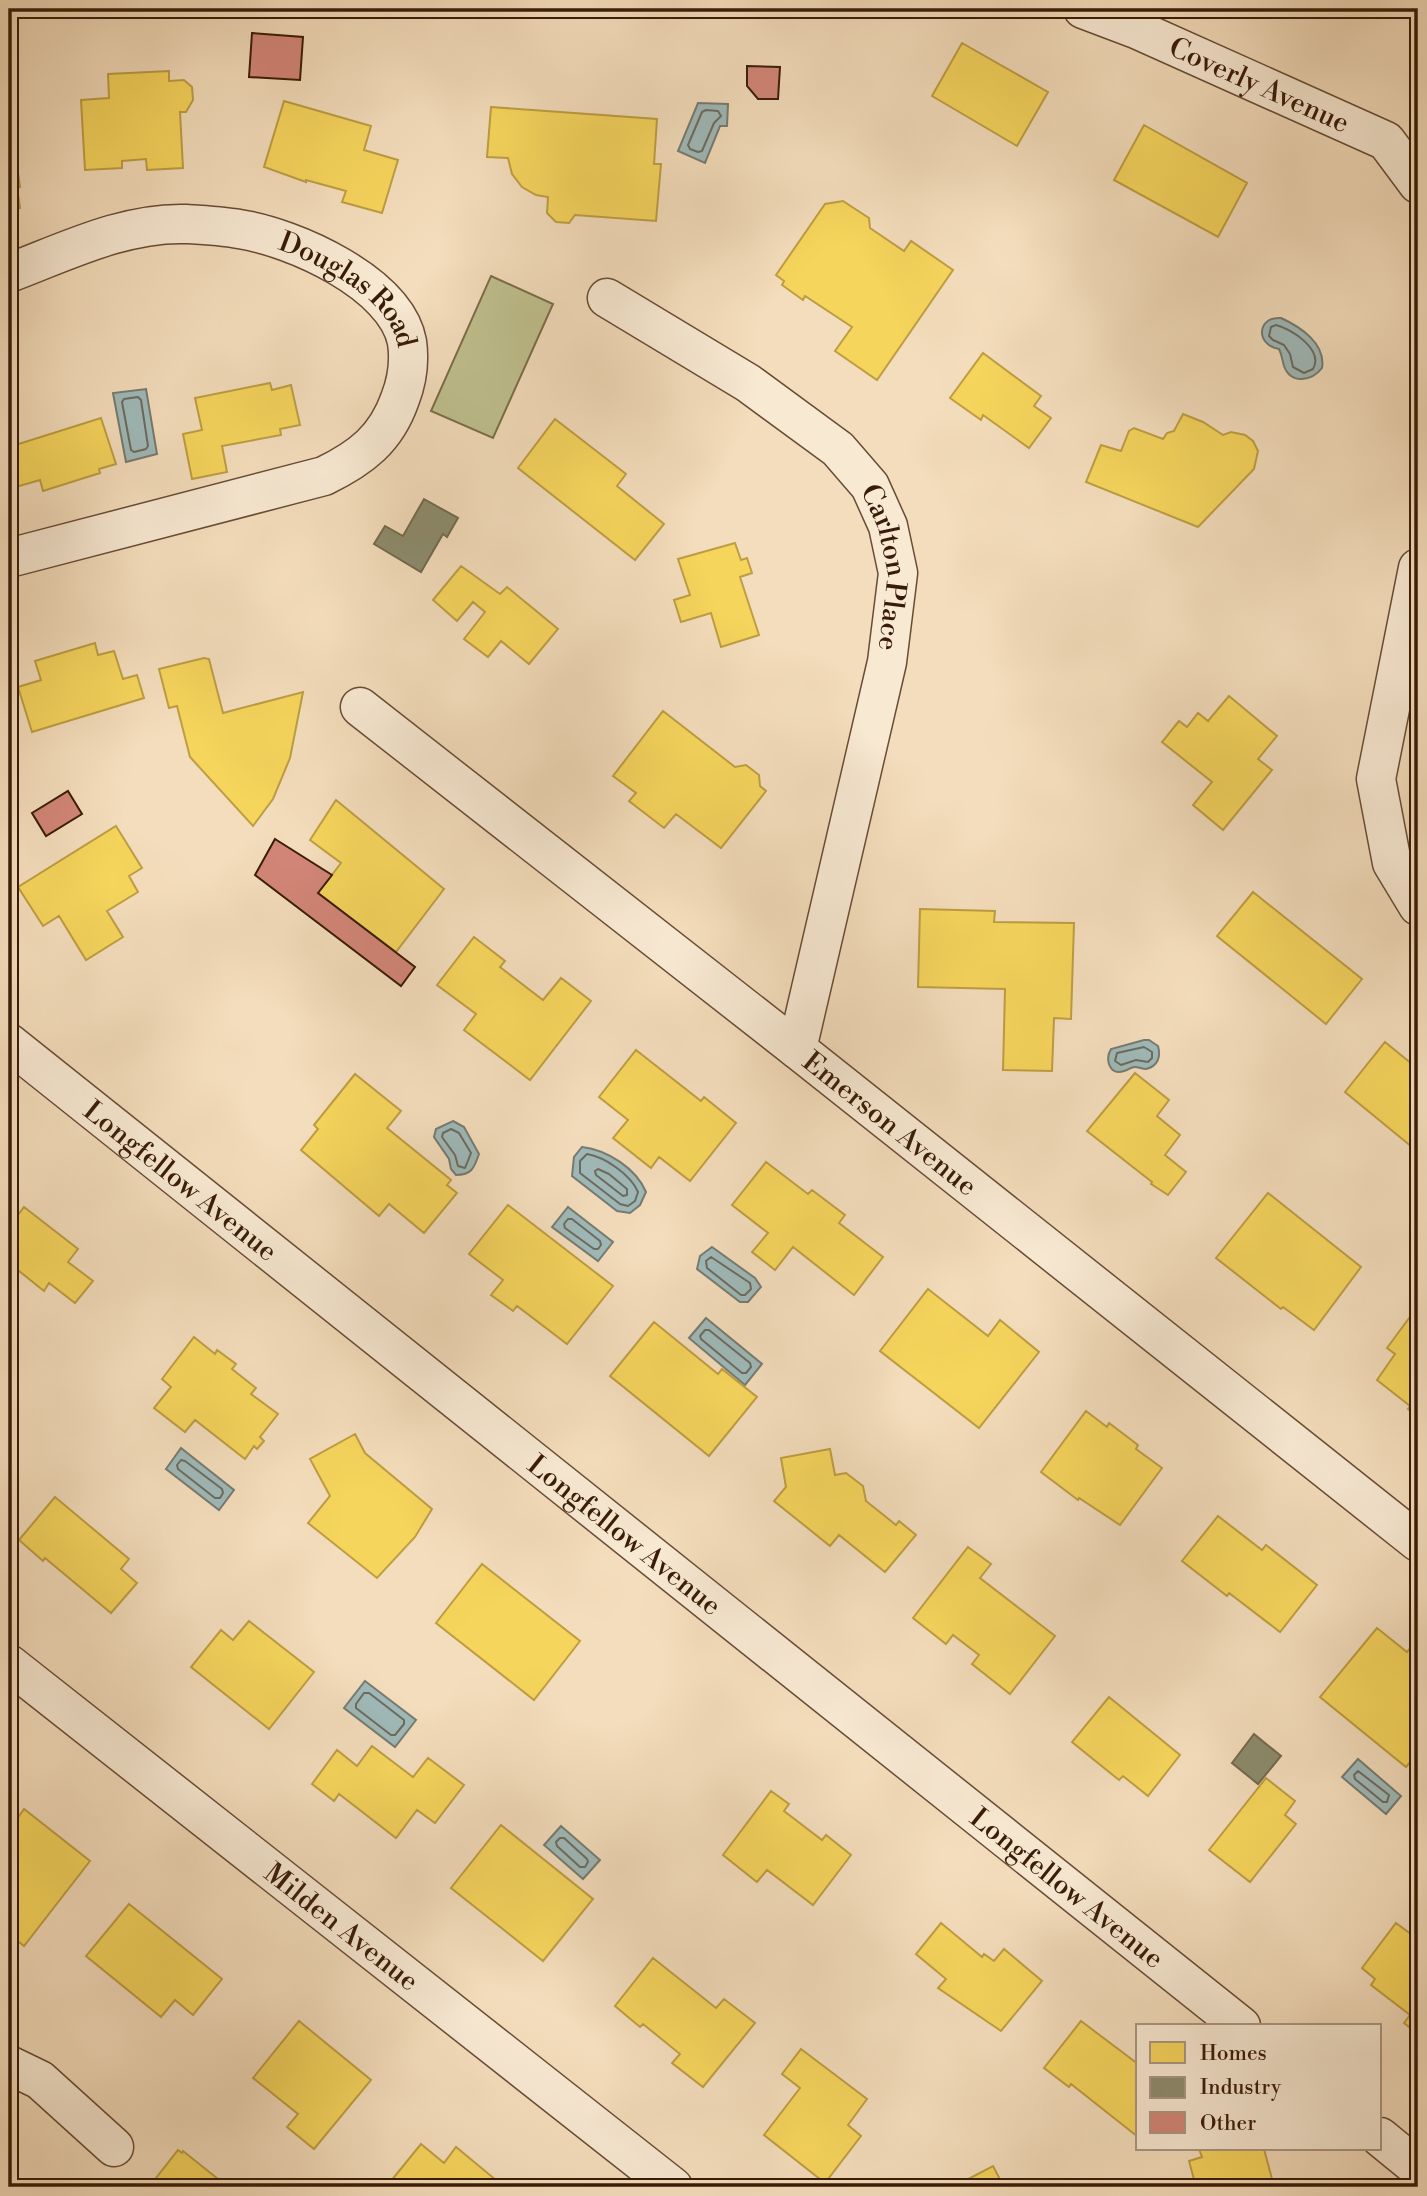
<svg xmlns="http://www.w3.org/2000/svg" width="1427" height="2196" font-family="'Libre Bodoni',serif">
<rect width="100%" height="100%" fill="#f4ddbc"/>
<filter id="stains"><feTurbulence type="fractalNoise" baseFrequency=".00286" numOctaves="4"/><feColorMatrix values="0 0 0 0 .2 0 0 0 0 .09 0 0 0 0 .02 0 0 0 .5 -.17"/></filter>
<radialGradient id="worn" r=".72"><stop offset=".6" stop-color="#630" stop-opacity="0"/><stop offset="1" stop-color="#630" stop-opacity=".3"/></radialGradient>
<!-- green -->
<path fill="#bfc08e" stroke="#7c6e4a" stroke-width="2" d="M 491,276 L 553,304 L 493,438 L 431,411 Z"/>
<!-- water -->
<path fill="#9fbaba" stroke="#767b72" stroke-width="2" d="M 698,103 L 728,104 L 727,126 L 720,126 L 705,163 L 678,151 Z
M 1281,318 C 1301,327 1326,344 1322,368 C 1312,381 1291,385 1284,366 C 1282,359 1282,355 1279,349 C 1255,345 1257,316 1281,318 Z
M 146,389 L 157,454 L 126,462 L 113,393 Z
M 1144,1040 L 1149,1040 L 1158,1046 C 1161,1057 1158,1066 1146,1069 C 1142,1069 1139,1067 1135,1067 C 1130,1067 1129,1070 1124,1071 C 1109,1076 1105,1059 1111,1049 Z
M 453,1121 L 464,1127 L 479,1154 C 474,1168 472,1175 456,1175 L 451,1169 L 449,1159 L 434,1137 L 436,1129 Z
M 582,1147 C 607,1150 636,1168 646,1192 L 640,1205 L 630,1213 L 617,1211 L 572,1176 L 574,1157 Z
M 568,1207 L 613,1242 L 598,1261 L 552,1227 Z
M 712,1247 L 755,1278 L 761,1287 L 748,1302 L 740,1302 L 697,1269 L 700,1256 Z
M 706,1318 L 762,1364 L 745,1385 L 689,1338 Z
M 181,1448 L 234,1490 L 219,1510 L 166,1469 Z
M 365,1681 L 416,1720 L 395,1747 L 344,1708 Z
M 1358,1759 L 1401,1796 L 1386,1814 L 1342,1777 Z
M 561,1826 L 600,1860 L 583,1879 L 544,1845 Z"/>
<!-- homes -->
<path fill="#f6d55c" stroke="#bd9e42" stroke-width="2" d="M 962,43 L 1048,92 L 1017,146 L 932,96 Z
M 169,71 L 169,81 L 184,80 L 192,87 L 193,100 L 186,112 L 180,112 L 183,168 L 147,170 L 146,159 L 122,161 L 122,168 L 85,170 L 81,100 L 109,98 L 108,74 Z
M 284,101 L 371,126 L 364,150 L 398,160 L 382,213 L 342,202 L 346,191 L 306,180 L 306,182 L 264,167 Z
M 491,107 L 657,119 L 654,164 L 661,164 L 656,221 L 575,215 L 569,223 L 556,222 L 547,213 L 548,197 L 536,195 L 522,187 L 512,174 L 508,158 L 487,157 Z
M 1144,125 L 1247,183 L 1218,237 L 1114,180 Z
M 9,138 L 11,153 L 15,152 L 20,187 L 17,188 L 20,208 L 9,210 Z
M 843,201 L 869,218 L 870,228 L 904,251 L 911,241 L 953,270 L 877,380 L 835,351 L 852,327 L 805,296 L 803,300 L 782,285 L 784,281 L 776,275 L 825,204 Z
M 983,353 L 1041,396 L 1034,406 L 1051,418 L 1029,448 L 983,415 L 981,420 L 950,398 Z
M 270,383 L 272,390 L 291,385 L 300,425 L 280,429 L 281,435 L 222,446 L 227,472 L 192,479 L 183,434 L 202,430 L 195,398 Z
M 1183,414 L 1203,422 L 1223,435 L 1231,432 L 1245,435 L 1253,441 L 1258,451 L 1254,469 L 1198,527 L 1086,482 L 1101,445 L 1121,451 L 1129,431 L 1134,428 L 1163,439 L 1167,433 L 1174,431 Z
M 101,418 L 116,464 L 99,469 L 100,473 L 43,491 L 40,480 L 9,489 L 9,447 Z
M 555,419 L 626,474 L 617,486 L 664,524 L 635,560 L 518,468 Z
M 735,543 L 741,560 L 747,558 L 752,573 L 740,577 L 759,635 L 721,647 L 711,613 L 681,622 L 674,600 L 690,595 L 678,559 Z
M 461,566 L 500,594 L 507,587 L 558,629 L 529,664 L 501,641 L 488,657 L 464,639 L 485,612 L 473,602 L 457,621 L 433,600 Z
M 95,643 L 98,655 L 114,651 L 123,679 L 137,675 L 144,698 L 32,732 L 18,687 L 41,680 L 35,661 Z
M 204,658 L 209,659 L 223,713 L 303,692 L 290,758 L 273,799 L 253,826 L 190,757 L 177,706 L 169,708 L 159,669 Z
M 1229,696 L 1277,736 L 1258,759 L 1272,770 L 1223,830 L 1193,805 L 1212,782 L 1162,742 L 1179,721 L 1187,727 L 1198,713 L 1208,721 Z
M 663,711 L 735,767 L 746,765 L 759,775 L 760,786 L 766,791 L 721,848 L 676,814 L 664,828 L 629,801 L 636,793 L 613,776 Z
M 336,800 L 444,889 L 396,952 L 318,893 L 341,863 L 310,840 Z
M 116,826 L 142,868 L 129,876 L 138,892 L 107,911 L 123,937 L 86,960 L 59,916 L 43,926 L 18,887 Z
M 1253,892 L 1362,979 L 1326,1024 L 1217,936 Z
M 920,909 L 995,911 L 994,922 L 1074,923 L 1071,1019 L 1054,1018 L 1052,1071 L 1003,1070 L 1005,989 L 918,987 Z
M 474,937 L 505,961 L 500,967 L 543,1000 L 561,978 L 591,1001 L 530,1080 L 464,1030 L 476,1014 L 437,985 Z
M 1385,1042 L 1418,1069 L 1414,1075 L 1418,1078 L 1418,1152 L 1345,1092 Z
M 636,1050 L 701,1101 L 704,1097 L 736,1123 L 690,1181 L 659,1157 L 651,1168 L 613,1138 L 628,1120 L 599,1097 Z
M 1135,1073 L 1169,1100 L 1157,1116 L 1180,1135 L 1165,1155 L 1186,1172 L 1168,1195 L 1151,1184 L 1152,1182 L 1087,1131 Z
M 355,1074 L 401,1111 L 387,1128 L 451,1180 L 447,1185 L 457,1193 L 424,1233 L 389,1204 L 379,1216 L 301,1150 L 318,1129 L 314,1125 Z
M 766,1162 L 808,1194 L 812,1190 L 845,1215 L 839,1223 L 883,1257 L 854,1295 L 793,1247 L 775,1270 L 752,1252 L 768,1233 L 732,1205 Z
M 1268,1193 L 1361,1267 L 1314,1330 L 1283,1307 L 1281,1309 L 1216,1258 Z
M 508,1205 L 613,1286 L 567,1344 L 517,1306 L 513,1311 L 491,1295 L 503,1280 L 469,1254 Z
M 24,1207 L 78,1249 L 68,1262 L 93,1281 L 75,1303 L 49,1283 L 44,1291 L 9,1263 L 9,1227 Z
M 928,1289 L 988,1336 L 1000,1320 L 1039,1352 L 979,1428 L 880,1351 Z
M 1415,1310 L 1418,1312 L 1418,1417 L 1408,1409 L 1410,1406 L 1377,1380 L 1395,1354 L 1387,1348 Z
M 654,1322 L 718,1374 L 722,1369 L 757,1397 L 709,1456 L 610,1376 Z
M 194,1337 L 215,1354 L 217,1350 L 236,1364 L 232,1369 L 256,1388 L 251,1394 L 278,1414 L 260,1437 L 264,1441 L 257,1449 L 254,1446 L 245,1459 L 195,1420 L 185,1432 L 154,1408 L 171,1387 L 162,1379 Z
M 1086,1411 L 1107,1427 L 1109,1423 L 1138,1445 L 1136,1449 L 1162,1468 L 1120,1525 L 1079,1498 L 1078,1500 L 1041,1472 Z
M 355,1434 L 365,1453 L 432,1509 L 415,1537 L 377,1578 L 308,1523 L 330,1496 L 310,1459 Z
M 830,1449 L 835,1475 L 846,1473 L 863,1486 L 866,1501 L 896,1525 L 899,1521 L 916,1535 L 885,1572 L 839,1535 L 830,1546 L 774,1501 L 786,1487 L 781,1458 Z
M 55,1497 L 129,1559 L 121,1569 L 137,1583 L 111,1613 L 45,1558 L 43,1561 L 19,1540 Z
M 1218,1516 L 1262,1550 L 1266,1545 L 1317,1585 L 1280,1632 L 1229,1593 L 1227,1596 L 1182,1561 Z
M 968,1547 L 991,1564 L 980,1578 L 1055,1636 L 1010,1694 L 972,1664 L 979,1655 L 953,1635 L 946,1644 L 913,1618 Z
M 482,1564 L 580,1641 L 534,1700 L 436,1623 Z
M 249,1621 L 314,1672 L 269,1729 L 191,1667 L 221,1630 L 233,1640 Z
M 1377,1628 L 1407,1652 L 1418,1638 L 1418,1753 L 1406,1767 L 1320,1697 Z
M 1109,1697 L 1180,1755 L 1148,1796 L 1123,1776 L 1119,1780 L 1072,1742 Z
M 372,1746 L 413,1777 L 428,1758 L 464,1785 L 435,1823 L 417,1810 L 396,1838 L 339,1794 L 334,1801 L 312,1784 L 337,1750 L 357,1766 Z
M 1266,1778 L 1295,1801 L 1285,1815 L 1296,1824 L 1250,1882 L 1209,1850 Z
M 771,1791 L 789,1804 L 784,1811 L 822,1840 L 826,1835 L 851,1855 L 813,1905 L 767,1870 L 757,1882 L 723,1855 Z
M 9,1808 L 19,1816 L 24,1809 L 90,1861 L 24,1946 L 9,1934 Z
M 501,1825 L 593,1899 L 543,1961 L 451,1888 Z
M 129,1904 L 222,1979 L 193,2015 L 175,2000 L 161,2017 L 86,1956 Z
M 941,1923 L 982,1957 L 984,1954 L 994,1961 L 1004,1949 L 1042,1981 L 1001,2031 L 938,1988 L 946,1979 L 916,1954 Z
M 1396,1923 L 1411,1934 L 1415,1928 L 1418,1931 L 1418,2034 L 1404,2023 L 1410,2015 L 1371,1985 L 1375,1979 L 1362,1968 Z
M 653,1958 L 716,2008 L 724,1999 L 755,2023 L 703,2087 L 672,2063 L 680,2054 L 643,2024 L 640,2027 L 615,2006 Z
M 299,2021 L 371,2080 L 314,2149 L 287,2127 L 298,2114 L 253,2078 Z
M 1081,2021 L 1138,2064 L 1138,2137 L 1071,2084 L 1069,2087 L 1044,2068 Z
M 801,2049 L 867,2099 L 848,2125 L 861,2136 L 825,2183 L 764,2135 L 800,2088 L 782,2074 Z
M 421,2144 L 444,2163 L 456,2147 L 496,2180 L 490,2187 L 386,2187 Z
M 1199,2149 L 1264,2149 L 1272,2179 L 1256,2184 L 1257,2186 L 1253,2187 L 1196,2187 L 1189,2161 L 1202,2157 Z
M 178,2150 L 182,2153 L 183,2151 L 228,2187 L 149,2187 Z
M 993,2166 L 1004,2187 L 953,2187 Z"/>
<!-- industry -->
<path fill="#8c8c6e" stroke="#736a4f" stroke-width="2" d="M 424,499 L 458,518 L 447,537 L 443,534 L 421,572 L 374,544 L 385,526 L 403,536 Z
M 1254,1734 L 1281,1756 L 1258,1784 L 1232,1763 Z"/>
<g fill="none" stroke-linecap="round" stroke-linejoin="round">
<!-- shore -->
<path stroke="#6c6b60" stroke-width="2" d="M 706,110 L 718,111 L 721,116 L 714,123 L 702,151 L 698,152 L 690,149 L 688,145 L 702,112 Z
M 1276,325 C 1292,329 1324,350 1313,369 L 1304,373 L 1293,367 L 1290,354 L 1284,345 L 1273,340 L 1269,336 L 1271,327 Z
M 138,397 L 141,400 L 148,446 L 146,449 L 134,452 L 131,450 L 122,402 L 124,399 Z
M 1144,1047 L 1152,1052 L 1152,1058 L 1148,1062 L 1136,1060 L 1121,1065 L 1115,1061 L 1117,1053 Z
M 451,1129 L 459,1133 L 471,1153 L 465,1168 L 458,1166 L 455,1155 L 442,1137 L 443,1133 Z
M 587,1154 C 605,1157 631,1175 638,1192 L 635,1201 L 628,1206 L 620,1204 L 580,1173 L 580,1161 Z
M 598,1169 L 609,1174 L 627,1189 L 627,1195 L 623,1196 L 596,1175 L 595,1171 Z
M 568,1219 L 572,1219 L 600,1241 L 601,1245 L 598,1249 L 594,1249 L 565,1228 L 564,1224 Z
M 711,1257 L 750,1283 L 751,1289 L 745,1295 L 741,1295 L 707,1268 L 706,1261 Z
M 705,1330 L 709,1330 L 750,1363 L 751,1367 L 746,1373 L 742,1373 L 701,1339 L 700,1336 Z
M 181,1460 L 185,1461 L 222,1489 L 223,1493 L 220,1498 L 215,1498 L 178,1469 L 177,1465 Z
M 364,1693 L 369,1693 L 404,1720 L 404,1724 L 395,1735 L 391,1735 L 356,1708 L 356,1704 Z
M 1358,1771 L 1389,1795 L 1387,1802 L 1383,1802 L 1355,1779 L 1354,1775 Z
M 560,1838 L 564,1838 L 587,1859 L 588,1862 L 585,1867 L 580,1867 L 557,1846 L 556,1842 Z"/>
</g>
<!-- building -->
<path fill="#d38678" stroke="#391c07" stroke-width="2" d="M 252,33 L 303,37 L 300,80 L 249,77 Z
M 747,66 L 780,67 L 778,99 L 758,99 L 747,86 Z
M 68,791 L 82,814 L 46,836 L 32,813 Z
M 275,839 L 332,875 L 318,893 L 415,967 L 401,986 L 255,875 Z"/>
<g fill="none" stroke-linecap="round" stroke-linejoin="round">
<!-- street casing -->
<g stroke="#684c34" stroke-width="41">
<g id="street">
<path id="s1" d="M 1083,9 L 1136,29 L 1386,141 L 1418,184"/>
<path id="s2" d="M 9,273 C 65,252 124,222 186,224 C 203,225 222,226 239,229 C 293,237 396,283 407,342 C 410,363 407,381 400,399 C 386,439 361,458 324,476 L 9,558"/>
<path id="s3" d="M 607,298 L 748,383 L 838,449 L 870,486 L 888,526 L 898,573 L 887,662 L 797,1049"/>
<path d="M 1418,568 L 1376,779 L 1392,863 L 1418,906"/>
<path id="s4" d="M 360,707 L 797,1049 L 1418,1542"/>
<path id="s5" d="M 9,1043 L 1241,2026"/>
<path id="s6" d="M 9,1664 L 673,2187"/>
<path d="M 9,2065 L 40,2080 L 114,2147"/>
<path d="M 1380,2137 L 1418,2168"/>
</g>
</g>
<!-- street -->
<use href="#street" stroke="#f8e9d3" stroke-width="38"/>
</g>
<g text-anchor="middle" stroke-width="7" stroke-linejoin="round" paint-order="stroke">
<!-- street labels -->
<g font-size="28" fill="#391c07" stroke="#f8e9d3">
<text dy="10" stroke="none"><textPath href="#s1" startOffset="192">Coverly Avenue</textPath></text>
<text dy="10" stroke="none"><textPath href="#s2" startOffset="368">Douglas Road</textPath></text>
<text dy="10" stroke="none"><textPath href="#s3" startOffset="410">Carlton Place</textPath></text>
<text dy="10" stroke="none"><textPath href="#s4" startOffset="674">Emerson Avenue</textPath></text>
<text dy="10" stroke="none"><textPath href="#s5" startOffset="220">Longfellow Avenue</textPath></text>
<text dy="10" stroke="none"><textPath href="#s5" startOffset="788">Longfellow Avenue</textPath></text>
<text dy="10" stroke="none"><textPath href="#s5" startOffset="1354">Longfellow Avenue</textPath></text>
<text dy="10" stroke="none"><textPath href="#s6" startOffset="424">Milden Avenue</textPath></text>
</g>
</g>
<!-- margin -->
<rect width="1427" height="2196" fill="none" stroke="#f4ddbc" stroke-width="35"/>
<rect x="10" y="10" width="1406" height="2175" fill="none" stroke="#391c07" stroke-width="3.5"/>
<rect x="18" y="18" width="1392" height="2161" fill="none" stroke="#391c07" stroke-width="2"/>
<!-- legend -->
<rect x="1136" y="2024" width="245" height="126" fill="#f8e9d3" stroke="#ac9781" stroke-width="2"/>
<rect x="1150" y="2042" width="35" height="21" fill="#f6d55c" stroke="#ac9781" stroke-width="2"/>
<text x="1200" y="2060" font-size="21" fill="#391c07">Homes</text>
<rect x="1150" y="2077" width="35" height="21" fill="#8c8c6e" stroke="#ac9781" stroke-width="2"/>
<text x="1200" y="2094" font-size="21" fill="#391c07">Industry</text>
<rect x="1150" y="2112" width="35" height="21" fill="#d38678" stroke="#ac9781" stroke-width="2"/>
<text x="1200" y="2130" font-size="21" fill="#391c07">Other</text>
<rect width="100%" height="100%" filter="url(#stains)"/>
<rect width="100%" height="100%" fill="url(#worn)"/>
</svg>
